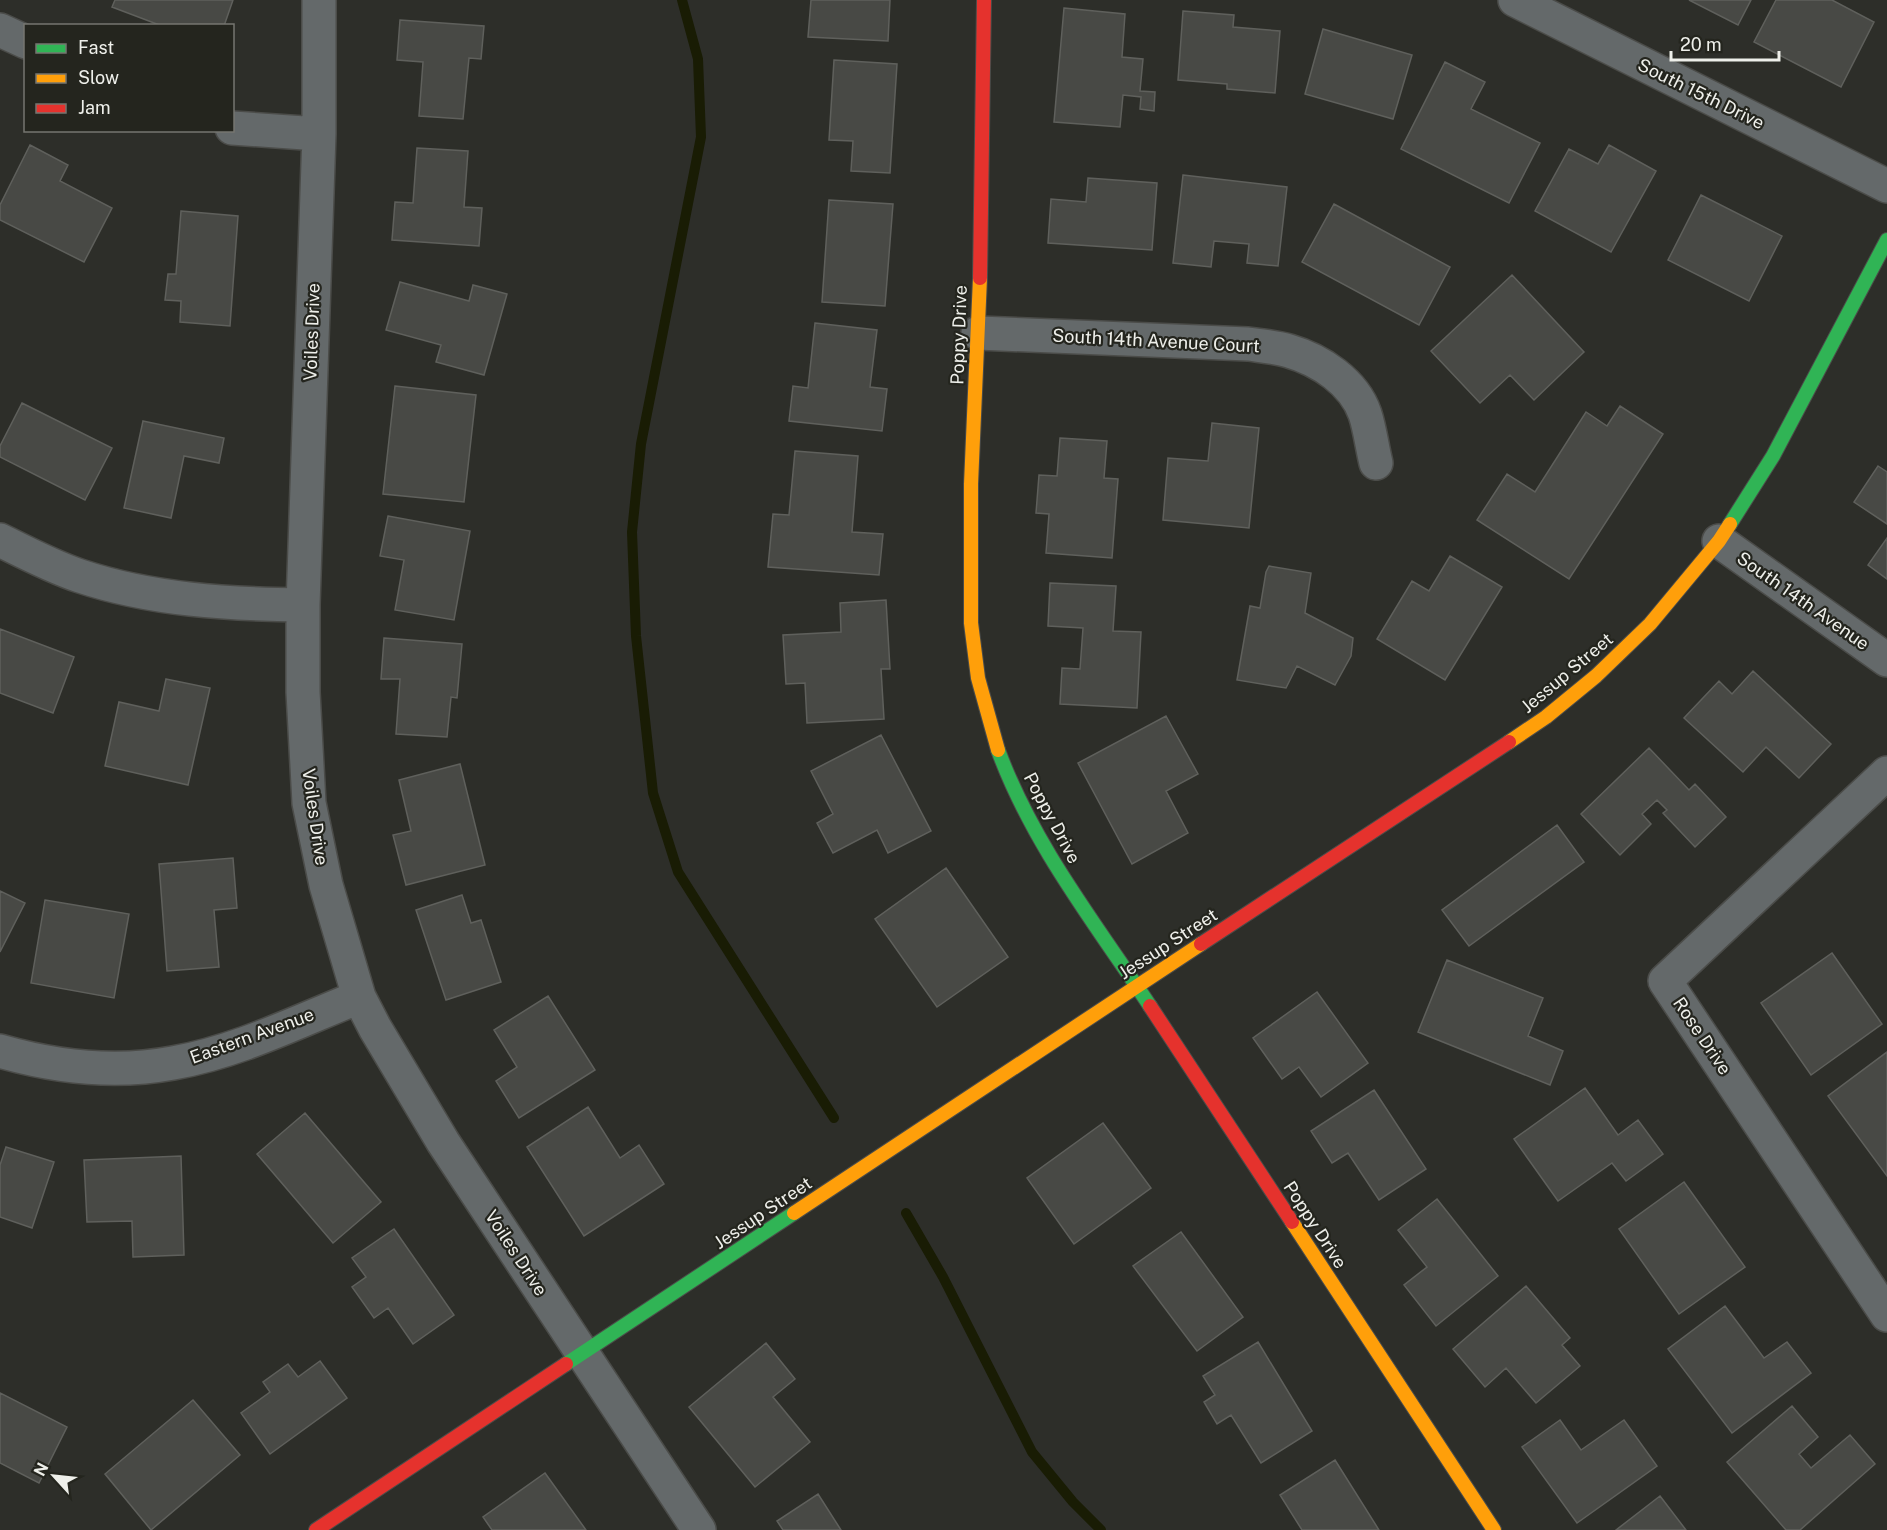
<svg xmlns="http://www.w3.org/2000/svg" width="1887" height="1530" font-family="'Public Sans',sans-serif">
<rect width="100%" height="100%" fill="#2d2e29"/>
<g fill="none" stroke-linecap="round" stroke-linejoin="round">
<!-- stream -->
<path stroke="#191c04" stroke-width="10" d="M 682,0 L 698,59 L 701,137 L 641,444 L 632,532 L 636,636 L 653,793 L 678,872 L 834,1118
M 906,1213 L 943,1277 L 1032,1452 L 1073,1502 L 1101,1530"/>
</g>
<!-- building -->
<path fill="#484945" stroke="#5f605c" stroke-width="1.5" d="M 115,0 L 233,0 L 224,26 L 162,26 L 112,7 Z
M 811,0 L 890,0 L 888,41 L 808,37 Z
M 1689,0 L 1751,0 L 1738,25 Z
M 1776,0 L 1832,0 L 1874,22 L 1841,87 L 1754,42 Z
M 1064,8 L 1125,14 L 1122,57 L 1143,59 L 1140,91 L 1155,92 L 1154,111 L 1140,109 L 1141,97 L 1123,95 L 1120,127 L 1054,122 Z
M 1183,11 L 1234,15 L 1233,27 L 1280,31 L 1275,93 L 1227,89 L 1227,84 L 1178,80 Z
M 400,20 L 484,26 L 481,59 L 469,58 L 463,119 L 419,116 L 423,62 L 397,60 Z
M 1323,29 L 1412,55 L 1393,119 L 1305,94 Z
M 834,60 L 897,64 L 890,173 L 851,171 L 853,141 L 829,140 Z
M 1445,62 L 1485,82 L 1471,109 L 1540,143 L 1509,203 L 1401,149 Z
M 30,145 L 68,165 L 60,181 L 112,208 L 84,262 L 0,220 L 0,205 Z
M 1609,145 L 1656,171 L 1611,252 L 1535,211 L 1569,149 L 1598,164 Z
M 417,148 L 468,151 L 464,207 L 482,208 L 479,246 L 392,240 L 395,202 L 413,203 Z
M 1183,175 L 1287,187 L 1278,266 L 1247,263 L 1249,244 L 1214,241 L 1211,267 L 1173,263 Z
M 1088,178 L 1157,183 L 1152,250 L 1048,243 L 1051,199 L 1086,202 Z
M 1701,195 L 1782,236 L 1749,301 L 1668,260 Z
M 829,200 L 893,204 L 885,306 L 822,302 Z
M 1334,204 L 1450,267 L 1419,325 L 1302,262 Z
M 181,211 L 238,216 L 230,326 L 180,322 L 181,301 L 165,300 L 168,274 L 176,274 Z
M 1512,275 L 1584,352 L 1534,400 L 1510,375 L 1480,403 L 1431,351 Z
M 400,282 L 469,301 L 473,285 L 507,294 L 484,375 L 436,362 L 441,345 L 386,330 Z
M 815,323 L 877,330 L 870,387 L 887,389 L 882,431 L 789,421 L 793,386 L 808,388 Z
M 395,386 L 476,395 L 464,502 L 383,494 Z
M 22,403 L 112,448 L 85,500 L 0,457 L 0,446 Z
M 1620,406 L 1663,434 L 1569,579 L 1477,520 L 1507,474 L 1535,492 L 1586,412 L 1607,426 Z
M 143,421 L 224,438 L 219,463 L 184,456 L 171,518 L 124,508 Z
M 1212,423 L 1259,428 L 1249,528 L 1163,520 L 1168,458 L 1208,461 Z
M 1060,438 L 1107,441 L 1104,478 L 1118,479 L 1112,558 L 1046,553 L 1049,514 L 1036,513 L 1039,475 L 1057,476 Z
M 795,451 L 858,456 L 852,532 L 883,534 L 879,575 L 768,567 L 773,514 L 789,515 Z
M 1878,466 L 1887,472 L 1887,524 L 1854,502 Z
M 388,516 L 470,531 L 454,620 L 395,610 L 404,560 L 380,556 Z
M 1887,538 L 1887,579 L 1868,565 Z
M 1450,556 L 1502,587 L 1445,680 L 1377,639 L 1412,581 L 1429,591 Z
M 1269,566 L 1311,573 L 1305,613 L 1353,638 L 1351,656 L 1335,685 L 1297,666 L 1286,688 L 1237,680 L 1250,606 L 1260,608 L 1266,572 Z
M 1050,583 L 1116,586 L 1113,631 L 1141,632 L 1137,708 L 1060,704 L 1062,668 L 1080,669 L 1083,628 L 1048,626 Z
M 886,600 L 890,669 L 881,669 L 884,719 L 807,723 L 805,683 L 786,684 L 783,635 L 841,632 L 840,603 Z
M 0,629 L 74,657 L 53,713 L 0,693 Z
M 384,638 L 462,644 L 457,698 L 451,697 L 447,737 L 396,734 L 400,679 L 381,679 Z
M 1753,671 L 1831,744 L 1799,778 L 1766,747 L 1743,772 L 1684,718 L 1719,681 L 1732,694 Z
M 166,679 L 210,688 L 188,785 L 105,766 L 119,702 L 159,711 Z
M 1166,716 L 1198,774 L 1166,791 L 1188,833 L 1132,864 L 1078,763 Z
M 881,735 L 931,831 L 888,853 L 877,830 L 833,853 L 817,823 L 833,814 L 811,771 Z
M 1649,748 L 1689,790 L 1695,784 L 1726,817 L 1695,847 L 1663,813 L 1667,810 L 1657,800 L 1642,814 L 1651,824 L 1620,855 L 1581,814 Z
M 460,764 L 485,865 L 406,885 L 393,835 L 411,831 L 399,780 Z
M 1557,825 L 1584,862 L 1469,946 L 1442,910 Z
M 233,858 L 237,908 L 214,910 L 219,967 L 167,971 L 159,864 Z
M 946,868 L 1008,957 L 937,1007 L 875,919 Z
M 0,891 L 25,903 L 0,952 Z
M 462,895 L 471,923 L 481,920 L 501,982 L 446,1000 L 416,910 Z
M 45,900 L 129,914 L 114,998 L 31,983 Z
M 1832,953 L 1882,1024 L 1811,1075 L 1761,1003 Z
M 1447,960 L 1543,998 L 1528,1036 L 1563,1051 L 1550,1085 L 1418,1032 Z
M 1317,992 L 1368,1063 L 1321,1097 L 1299,1067 L 1282,1079 L 1253,1038 Z
M 548,996 L 595,1070 L 519,1118 L 496,1081 L 517,1067 L 494,1030 Z
M 1887,1052 L 1887,1176 L 1828,1096 Z
M 1585,1088 L 1618,1135 L 1638,1120 L 1663,1154 L 1626,1181 L 1612,1163 L 1558,1201 L 1514,1139 Z
M 1374,1090 L 1426,1169 L 1379,1200 L 1348,1153 L 1332,1163 L 1311,1131 Z
M 588,1107 L 620,1158 L 639,1145 L 664,1184 L 584,1236 L 527,1147 Z
M 305,1113 L 381,1202 L 333,1243 L 257,1154 Z
M 1103,1123 L 1151,1188 L 1074,1244 L 1027,1178 Z
M 6,1147 L 54,1162 L 32,1228 L 0,1217 L 0,1165 Z
M 181,1156 L 184,1255 L 133,1257 L 132,1221 L 87,1222 L 84,1160 Z
M 1684,1182 L 1745,1267 L 1679,1314 L 1619,1229 Z
M 1437,1199 L 1498,1276 L 1436,1326 L 1404,1285 L 1427,1267 L 1398,1230 Z
M 394,1229 L 454,1315 L 413,1344 L 388,1308 L 374,1318 L 352,1287 L 366,1277 L 352,1258 Z
M 1181,1232 L 1243,1317 L 1197,1351 L 1133,1266 Z
M 1526,1286 L 1570,1338 L 1562,1345 L 1580,1366 L 1536,1403 L 1506,1368 L 1485,1387 L 1453,1349 Z
M 1725,1306 L 1764,1358 L 1787,1342 L 1811,1373 L 1732,1433 L 1668,1349 Z
M 1258,1342 L 1312,1431 L 1261,1463 L 1231,1415 L 1217,1424 L 1204,1402 L 1215,1395 L 1203,1376 Z
M 766,1343 L 795,1379 L 773,1397 L 810,1442 L 755,1487 L 689,1407 Z
M 320,1361 L 347,1398 L 270,1454 L 241,1413 L 270,1392 L 263,1382 L 288,1364 L 298,1377 Z
M 0,1393 L 67,1427 L 39,1483 L 0,1463 Z
M 193,1400 L 240,1455 L 151,1530 L 105,1474 Z
M 1792,1406 L 1818,1437 L 1799,1454 L 1811,1468 L 1850,1435 L 1875,1464 L 1800,1530 L 1786,1530 L 1727,1462 Z
M 1560,1420 L 1581,1450 L 1624,1420 L 1657,1466 L 1577,1523 L 1522,1447 Z
M 1335,1460 L 1379,1530 L 1302,1530 L 1280,1495 Z
M 545,1473 L 586,1530 L 492,1530 L 483,1517 Z
M 818,1494 L 841,1530 L 783,1530 L 777,1521 Z
M 1660,1496 L 1686,1530 L 1616,1530 Z"/>
<g fill="none" stroke-linecap="round" stroke-linejoin="round">
<!-- street casing -->
<g stroke="#4b4c49" stroke-width="36">
<path id="street" d="M 319,0 L 319,134 L 303,605 L 303,692 L 309,803 L 326,885 L 359,997 L 375,1028 L 443,1142 L 699,1530
M 1515,0 L 1887,186
M 0,30 L 26,42
M 232,128 L 319,134
M 978,333 L 1248,344 C 1262,346 1276,347 1289,351 C 1320,360 1354,382 1365,414 C 1370,429 1372,447 1376,463
M 0,540 C 26,553 53,567 80,576 C 152,600 228,604 303,605
M 1719,541 L 1887,660
M 1887,773 L 1665,981 L 1887,1315
M 0,1051 C 56,1067 114,1074 173,1063 C 237,1052 299,1021 359,997"/>
</g>
<!-- fast casing -->
<g stroke="#4b4c49" stroke-width="16">
<path id="fast" d="M 1730,524 L 1773,456 L 1887,240
M 998,750 C 1033,845 1095,923 1150,1006
M 566,1364 L 794,1213"/>
</g>
<!-- slow casing -->
<g stroke="#4b4c49" stroke-width="16">
<path id="slow" d="M 980,278 L 971,484 L 971,623 L 978,678 L 998,750
M 1509,742 L 1546,717 L 1596,676 L 1650,624 L 1719,541 L 1730,524
M 794,1213 L 1201,944
M 1292,1222 L 1494,1530"/>
</g>
<!-- jam casing -->
<g stroke="#4b4c49" stroke-width="16">
<path id="jam" d="M 980,278 L 984,0
M 1201,944 L 1509,742
M 1150,1006 L 1292,1222
M 316,1530 L 566,1364"/>
</g>
<!-- street -->
<use href="#street" stroke="#64696a" stroke-width="33"/>
<!-- fast -->
<use href="#fast" stroke="#30b455" stroke-width="14"/>
<!-- slow -->
<use href="#slow" stroke="#ff9f0a" stroke-width="14"/>
<!-- jam -->
<use href="#jam" stroke="#e5322d" stroke-width="14"/>
</g>
<g text-anchor="middle" stroke-width="4.5" stroke-linejoin="round" paint-order="stroke">
<!-- street labels -->
<g font-size="18" fill="#eeefea" stroke="#24251e">
<text transform="translate(1701 94) rotate(26)" y="6">South 15th Drive</text>
<text transform="translate(312 332) rotate(-88)" y="6">Voiles Drive</text>
<text transform="translate(959 335) rotate(-88)" y="6">Poppy Drive</text>
<text transform="translate(1156 341) rotate(3)" y="6">South 14th Avenue Court</text>
<text transform="translate(1803 601) rotate(35)" y="6">South 14th Avenue</text>
<text transform="translate(1567 673) rotate(-40)" y="6">Jessup Street</text>
<text transform="translate(315 817) rotate(82)" y="6">Voiles Drive</text>
<text transform="translate(1052 818) rotate(62)" y="6">Poppy Drive</text>
<text transform="translate(1168 944) rotate(-33)" y="6">Jessup Street</text>
<text transform="translate(252 1036) rotate(-20)" y="6">Eastern Avenue</text>
<text transform="translate(1702 1036) rotate(56)" y="6">Rose Drive</text>
<text transform="translate(763 1213) rotate(-34)" y="6">Jessup Street</text>
<text transform="translate(1315 1225) rotate(57)" y="6">Poppy Drive</text>
<text transform="translate(516 1253) rotate(57)" y="6">Voiles Drive</text>
</g>
</g>
<!-- legend -->
<rect x="24" y="24" width="210" height="108" fill="#24251e" stroke="#757670" stroke-width="1.5"/>
<rect x="36" y="44" width="30" height="9" fill="#30b455" stroke="#757670" stroke-width="1.5"/>
<text x="78" y="54" font-size="18" fill="#eeefea">Fast</text>
<rect x="36" y="74" width="30" height="9" fill="#ff9f0a" stroke="#757670" stroke-width="1.5"/>
<text x="78" y="84" font-size="18" fill="#eeefea">Slow</text>
<rect x="36" y="104" width="30" height="9" fill="#e5322d" stroke="#757670" stroke-width="1.5"/>
<text x="78" y="114" font-size="18" fill="#eeefea">Jam</text>
<!-- north arrow -->
<g transform="translate(54 1476) rotate(297)" stroke="#24251e" stroke-width="4.5" paint-order="stroke">
<path d="M0-4.5L10 22L0 15L-10 22Z" fill="#eeefea"/>
<text y="-9" font-size="16" font-weight="bold" text-anchor="middle" fill="#eeefea">N</text>
</g>
<!-- scale -->
<path d="M1671 51v9h108v-9" fill="none" stroke="#eeefea" stroke-width="3"/>
<text x="1680" y="51" font-size="18" fill="#eeefea" stroke="#24251e" stroke-width="4.5" paint-order="stroke">20 m</text>
</svg>
